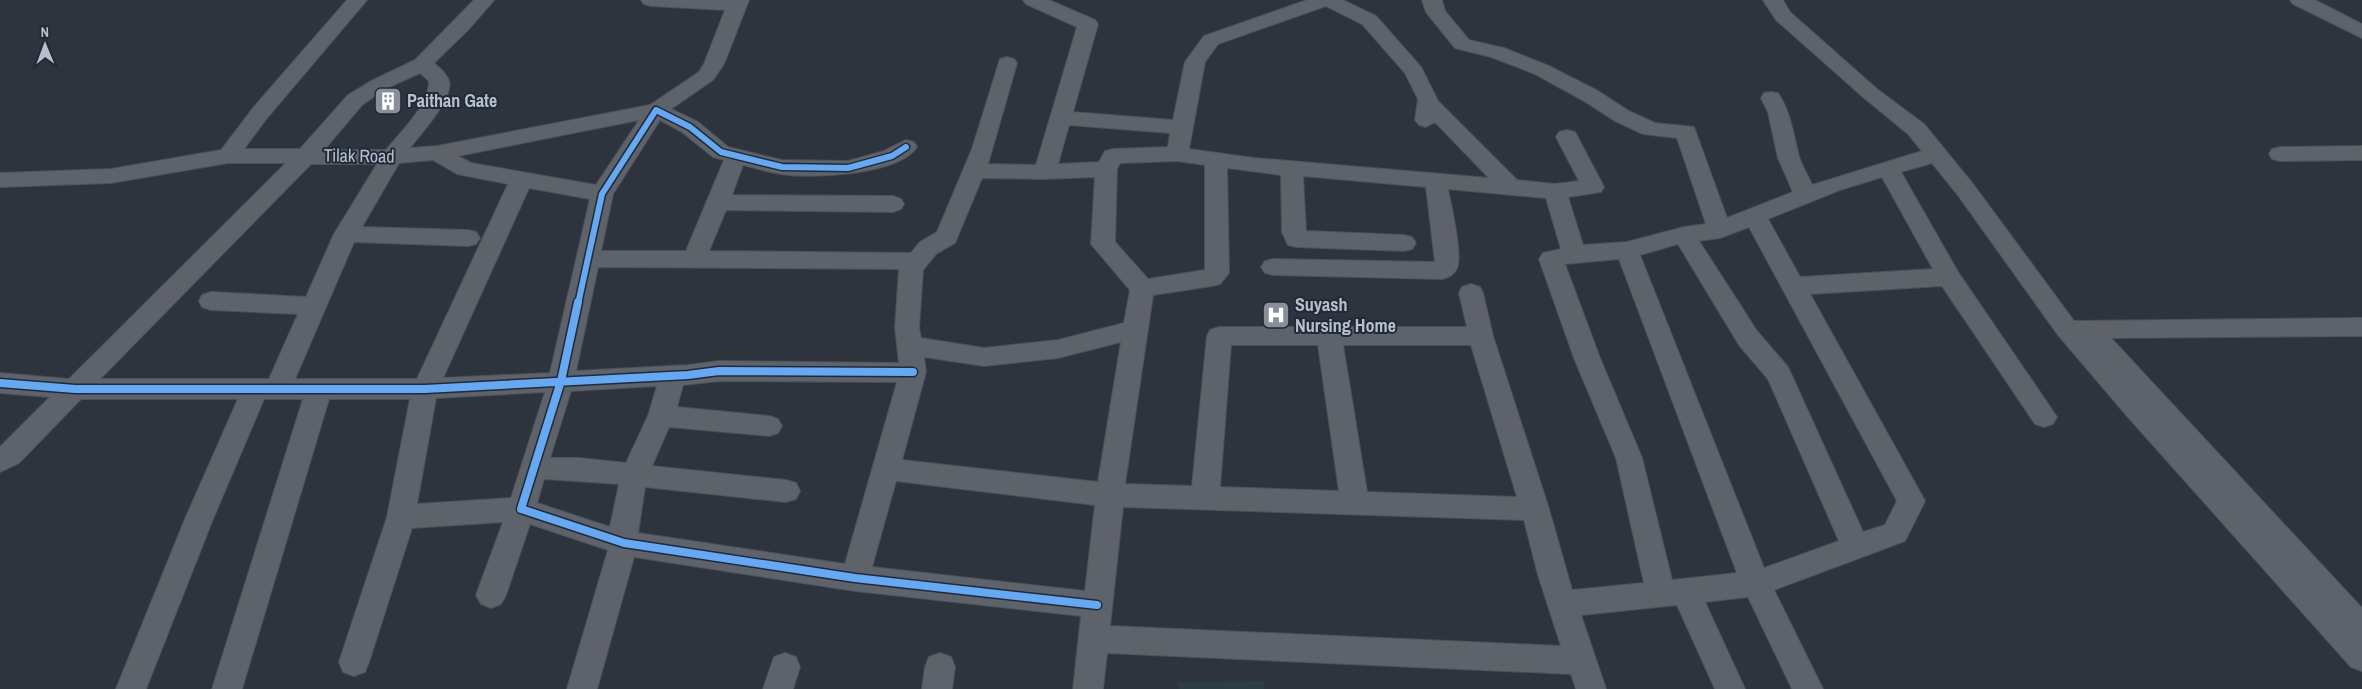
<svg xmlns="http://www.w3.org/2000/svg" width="2362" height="689" font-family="'Archivo Narrow',sans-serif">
<rect width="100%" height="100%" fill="#2e343d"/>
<!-- green -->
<path fill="#2b3e43" d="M 1264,681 L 1264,689 L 1178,689 L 1179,682 Z"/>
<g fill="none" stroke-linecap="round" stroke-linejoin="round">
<!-- minor casing -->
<g stroke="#4c5057" stroke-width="2">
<path id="minor" d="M 347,0 L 367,0 L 267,118 L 244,149 L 300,149 L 348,95 L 371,81 L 415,60 L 474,0 L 494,0 L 469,29 L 434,63 C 440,68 447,74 449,81 C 454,99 420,134 410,148 L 437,146 L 650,105 L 699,72 L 704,64 L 725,10 L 651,6 L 644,4 L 641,0 L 749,0 L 724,64 L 713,80 L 671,109 L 698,122 L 728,147 L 782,160 L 848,161 L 884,151 L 906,140 L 914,142 L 917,147 C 899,175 812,179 781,174 C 768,172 756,168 743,165 L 732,195 L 893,196 L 901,199 L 904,204 L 901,209 L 893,212 L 726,210 L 709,251 L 911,253 L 920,242 L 937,232 L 972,149 L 1000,59 L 1007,57 L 1014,59 L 1017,63 L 988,164 L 1036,165 L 1077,27 L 1026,4 L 1023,0 L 1049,0 L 1095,20 L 1098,24 L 1073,112 L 1173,120 L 1185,62 L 1204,36 L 1307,0 L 1343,0 L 1376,16 L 1421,67 L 1438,101 L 1517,180 L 1555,184 L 1579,181 L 1556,137 L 1559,132 L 1567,130 L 1575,132 L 1604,187 L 1601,192 L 1568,197 L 1583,245 L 1627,242 L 1684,227 L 1706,224 L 1677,138 L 1643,134 L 1615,121 L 1584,101 L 1535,74 L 1491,57 L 1455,48 L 1426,12 L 1422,0 L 1442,0 L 1445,11 L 1469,40 L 1504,48 L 1549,66 L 1598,91 L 1629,111 L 1655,123 L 1694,127 L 1727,218 L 1793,192 L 1778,158 L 1768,112 L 1761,98 L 1764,93 L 1771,92 L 1778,93 C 1791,112 1793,134 1799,156 C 1802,166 1808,175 1812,185 L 1922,151 L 1908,134 L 1863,97 L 1776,20 L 1763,0 L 1783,0 L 1790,12 L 1877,89 L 1924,124 L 1973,184 L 2074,321 L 2362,318 L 2362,336 L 2111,338 L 2362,608 L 2362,671 L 2351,667 L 2127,416 L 2058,335 L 1957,194 L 1932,163 L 1901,172 L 1958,272 L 2057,417 L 2053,424 L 2044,427 L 2035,424 L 1942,286 L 1810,294 L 1925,501 L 1905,541 L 1774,590 L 1823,689 L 1792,689 L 1748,597 L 1705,602 L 1745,689 L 1715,689 L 1677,605 L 1581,615 L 1606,689 L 1576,689 L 1571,674 L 1107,653 L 1103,689 L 1073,689 L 1081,616 L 855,591 L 634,557 L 597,689 L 567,689 L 608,550 L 530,524 L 506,595 L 501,604 L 491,608 L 481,604 L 476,595 L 503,522 L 412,528 L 369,662 L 365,672 L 354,676 L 343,672 L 339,662 L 387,517 L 410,399 L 329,399 L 242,689 L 212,689 L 303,399 L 264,399 L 213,519 L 146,689 L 116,689 L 185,519 L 238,399 L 81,399 L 19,463 L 0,472 L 0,447 L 50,397 L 0,393 L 0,373 L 69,379 L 286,163 L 228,163 L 111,183 L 0,187 L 0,173 L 111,169 L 221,150 L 253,108 ZM 1326,6 L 1362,24 L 1405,73 L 1418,99 L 1415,120 L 1419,125 L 1426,127 L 1435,122 L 1489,178 L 1254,158 L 1189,149 L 1205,62 L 1218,44 ZM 420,73 L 429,81 C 429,106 401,131 386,150 L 324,150 L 362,105 L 385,89 ZM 639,120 L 596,185 L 471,163 L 458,156 ZM 660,120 L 682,132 L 713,157 L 724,160 L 686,251 L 601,251 L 613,194 ZM 1069,125 L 1170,133 L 1168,147 L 1113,149 L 1105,151 L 1099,162 L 1058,164 ZM 433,160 L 457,174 L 508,184 L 417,379 L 295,379 L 354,242 L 468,246 L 476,244 L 480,238 L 476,232 L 468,230 L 362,227 L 399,163 ZM 1177,161 L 1205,165 L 1205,270 L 1148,279 L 1115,242 L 1117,169 L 1120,163 ZM 311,164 L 377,164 L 334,234 L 306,297 L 211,292 L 202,295 L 199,301 L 202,307 L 211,310 L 298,314 L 269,379 L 100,379 ZM 1227,168 L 1281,175 L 1282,232 L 1288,245 L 1296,247 L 1404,251 L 1412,249 L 1416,243 L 1412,237 L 1404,235 L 1306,231 L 1303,176 L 1426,187 L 1435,262 L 1273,259 L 1265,261 L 1261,267 L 1265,273 L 1273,275 L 1442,279 C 1449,277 1454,275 1457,268 C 1463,255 1451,205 1448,189 L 1546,198 L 1561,249 L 1543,253 L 1539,259 L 1574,358 L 1616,458 L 1644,583 L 1572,590 L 1549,509 L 1493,336 L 1483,293 L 1480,287 L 1471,284 L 1462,287 L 1459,293 L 1467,327 L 1219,327 L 1210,330 L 1207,336 L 1192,486 L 1125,484 L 1153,295 L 1212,286 L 1220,284 L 1229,273 ZM 1095,177 L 1091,244 L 1130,290 L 1124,323 L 1058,340 L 984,348 L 921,338 L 919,328 L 923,270 L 936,254 L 955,243 L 982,178 L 1045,179 ZM 1882,177 L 1933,269 L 1800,277 L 1768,219 L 1840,190 ZM 529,188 L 590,199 L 550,373 L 443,378 ZM 1749,227 L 1897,501 L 1885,525 L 1863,532 L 1788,367 L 1757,331 L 1699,241 L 1720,238 ZM 1678,244 L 1739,345 L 1768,379 L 1839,541 L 1764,568 L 1640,255 ZM 1619,259 L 1737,573 L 1672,580 L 1642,458 L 1600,358 L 1565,264 ZM 598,267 L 899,269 L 895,328 L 899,363 L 719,361 L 688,365 L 576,371 ZM 1121,342 L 1098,482 L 902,460 L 926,372 L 924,357 L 984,366 L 1058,358 ZM 1231,345 L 1318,345 L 1339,491 L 1220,487 ZM 1343,345 L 1471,345 L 1517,497 L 1367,492 ZM 719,381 L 897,382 L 845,564 L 638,533 L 645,487 L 786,502 L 796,499 L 800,491 L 796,483 L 786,480 L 652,466 L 669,427 L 769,436 L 778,433 L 782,426 L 778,419 L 769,416 L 677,407 L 683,385 ZM 657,386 L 648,416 L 626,463 L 580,458 L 550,458 L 571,391 ZM 545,392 L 511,498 L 417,504 L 436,398 ZM 544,479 L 619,484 L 610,527 L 537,503 ZM 896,481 L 1095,505 L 1085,591 L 872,567 ZM 1123,507 L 1524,520 L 1538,575 L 1561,646 L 1110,626 Z
M 2290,0 L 2315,0 L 2362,24 L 2362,38 L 2293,4 Z
M 2362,146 L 2362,160 L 2280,161 L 2272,159 L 2269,154 L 2272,149 L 2280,147 Z
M 785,653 L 796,657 L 800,667 L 793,689 L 763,689 L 774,657 Z
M 940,653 L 951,657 L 955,667 L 952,689 L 922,689 L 925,667 L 929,657 Z"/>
</g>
<!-- minor -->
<use href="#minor" fill="#5e626a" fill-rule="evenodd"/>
<!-- cycleway-far1 casing -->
<g stroke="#202a38" stroke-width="9">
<path id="cycleway-far1" d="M 578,304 L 602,194 L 656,110 L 690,127 L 721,152 L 782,167 L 848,168 L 892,156 L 906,147"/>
</g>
<!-- cycleway casing -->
<g stroke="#202a38" stroke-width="11">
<path id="cycleway" d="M 578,302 L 561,381 L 521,509 L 624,543 L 855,578 L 1097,605
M 0,383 L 75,389 L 425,389 L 688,375 L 719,371 L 913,372"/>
</g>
<!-- cycleway-far1 -->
<use href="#cycleway-far1" stroke="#66a8f1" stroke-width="6"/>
<!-- cycleway -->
<use href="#cycleway" stroke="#66a8f1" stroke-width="8"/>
</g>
<!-- icons -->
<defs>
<g id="building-square" transform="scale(1.4375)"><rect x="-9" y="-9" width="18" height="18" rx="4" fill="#888f9a" stroke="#202a38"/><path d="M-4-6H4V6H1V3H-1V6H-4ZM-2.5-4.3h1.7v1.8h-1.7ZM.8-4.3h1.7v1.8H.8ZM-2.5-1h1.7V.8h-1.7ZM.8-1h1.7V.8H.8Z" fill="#fff"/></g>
<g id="hospital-square" transform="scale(1.4375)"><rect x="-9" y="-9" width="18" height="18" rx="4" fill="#888f9a" stroke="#202a38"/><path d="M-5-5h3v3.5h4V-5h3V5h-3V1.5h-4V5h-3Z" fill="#fff"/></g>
</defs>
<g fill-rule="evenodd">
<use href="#building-square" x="388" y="101"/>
<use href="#hospital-square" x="1276" y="315"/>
</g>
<g text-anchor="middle" stroke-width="4" stroke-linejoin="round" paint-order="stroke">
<!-- poi labels -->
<g font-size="18" font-weight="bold" fill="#b9c0cc" stroke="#202a38" text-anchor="start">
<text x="407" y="107">Paithan Gate</text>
<text x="1295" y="311">Suyash<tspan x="1295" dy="21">Nursing Home</tspan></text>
</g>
<!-- street labels -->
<g font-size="18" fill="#b9c0cc" stroke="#202a38">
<text transform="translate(359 156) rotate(1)" y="6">Tilak Road</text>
</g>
</g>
<!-- north arrow -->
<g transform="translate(45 45) rotate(359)" stroke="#202a38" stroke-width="4" paint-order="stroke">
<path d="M0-4L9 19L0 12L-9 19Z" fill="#b9c0cc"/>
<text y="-8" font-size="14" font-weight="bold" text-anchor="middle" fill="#b9c0cc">N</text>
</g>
</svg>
